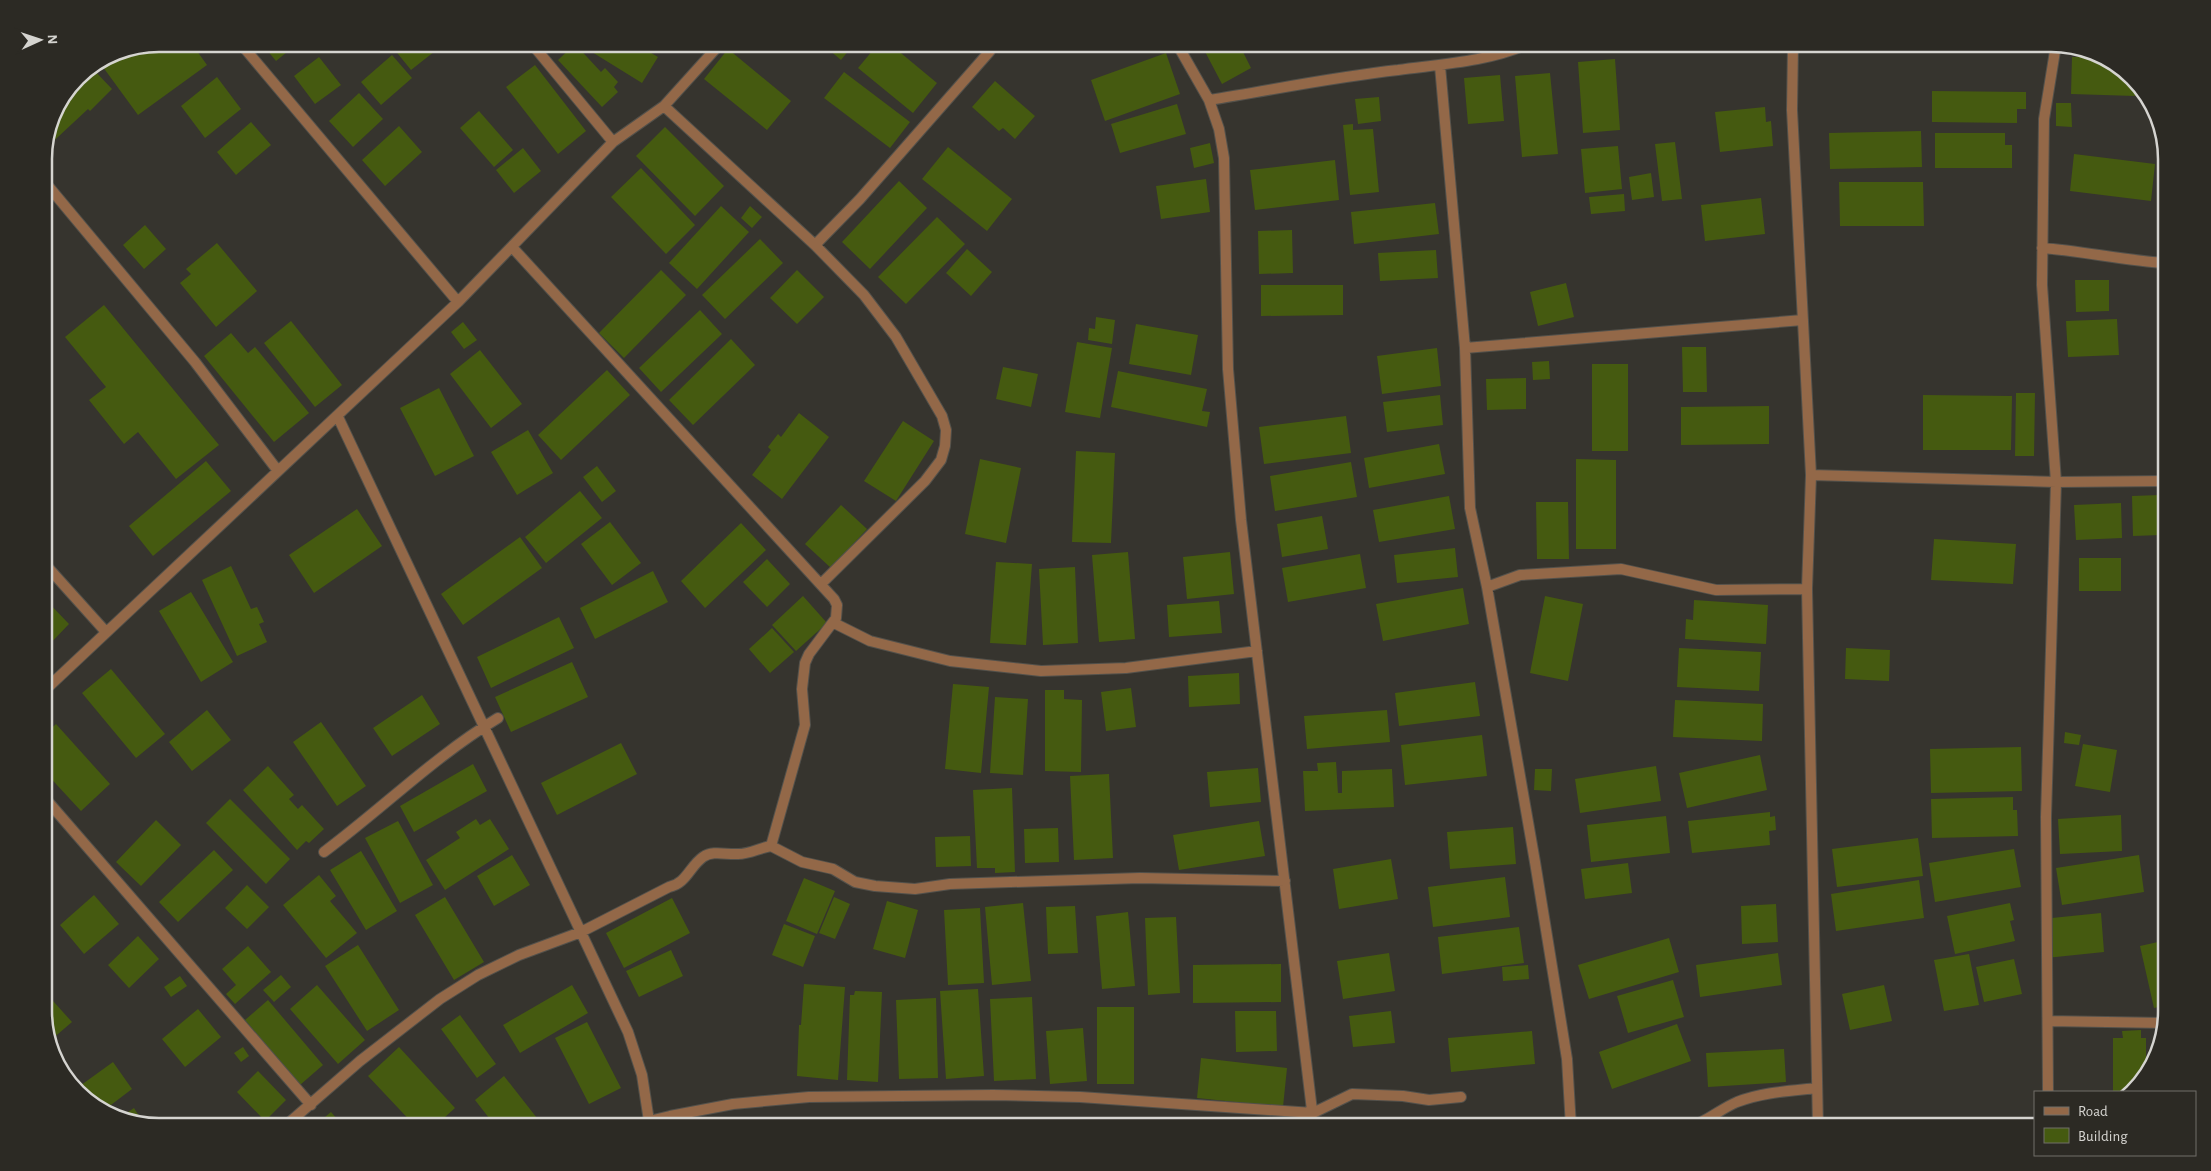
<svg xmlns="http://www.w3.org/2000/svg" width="2211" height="1171" font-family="'Alegreya Sans',sans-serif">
<rect width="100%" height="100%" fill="#36342e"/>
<!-- building -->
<path fill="#455a10" d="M 159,44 L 192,44 L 207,65 L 138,115 L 100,63 L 115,52 Z
M 262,44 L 297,44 L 276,61 Z
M 400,44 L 444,44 L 411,70 L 394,49 Z
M 575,44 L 601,72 L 605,68 L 618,82 L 614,87 L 618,92 L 602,107 L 558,60 Z
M 579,44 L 636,44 L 658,57 L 642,83 Z
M 656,44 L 679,44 L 673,53 Z
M 822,44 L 854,44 L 841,60 Z
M 878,44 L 890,44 L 937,83 L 913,113 L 858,68 Z
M 1201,44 L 1239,44 L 1251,68 L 1222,84 Z
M 1316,44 L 1333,44 L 1333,45 L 1317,48 Z
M 728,49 L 791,101 L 767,130 L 704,79 Z
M 1166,53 L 1180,94 L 1105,121 L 1091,80 Z
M 392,55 L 412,78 L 381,105 L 361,82 Z
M 319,57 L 341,85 L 315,104 L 294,76 Z
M 2072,57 L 2105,57 L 2135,84 L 2135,96 L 2071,94 Z
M 1615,59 L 1620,130 L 1583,133 L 1578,62 Z
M 535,65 L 586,131 L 558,154 L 506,87 Z
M 92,68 L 112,89 L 90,111 L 88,109 L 44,150 L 53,115 L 78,77 Z
M 844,72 L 910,122 L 890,148 L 824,98 Z
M 1550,73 L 1558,154 L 1522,157 L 1515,76 Z
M 1500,75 L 1504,121 L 1468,124 L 1464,78 Z
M 217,77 L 241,109 L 205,138 L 181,106 Z
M 995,81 L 1035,116 L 1015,139 L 1003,128 L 999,131 L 972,107 Z
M 1932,91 L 2026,92 L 2026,109 L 2017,109 L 2017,123 L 1932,122 Z
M 359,93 L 383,119 L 353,147 L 329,121 Z
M 1379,97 L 1381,121 L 1358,124 L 1355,99 Z
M 2056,103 L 2071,103 L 2072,127 L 2056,126 Z
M 1177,104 L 1186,134 L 1120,153 L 1111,124 Z
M 1765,107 L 1766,122 L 1771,121 L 1773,146 L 1720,152 L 1715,112 Z
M 479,111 L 513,150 L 494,167 L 460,128 Z
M 251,122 L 271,145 L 236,175 L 217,152 Z
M 1353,124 L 1353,130 L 1373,129 L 1379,192 L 1350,195 L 1343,125 Z
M 399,126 L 422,152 L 385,186 L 362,160 Z
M 665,127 L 724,186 L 695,216 L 636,156 Z
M 1921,131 L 1922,167 L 1830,169 L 1829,133 Z
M 1935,133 L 2005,133 L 2005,145 L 2012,145 L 2012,168 L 1935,168 Z
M 1675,142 L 1682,199 L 1662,201 L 1655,144 Z
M 1210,143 L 1214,163 L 1194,168 L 1190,148 Z
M 1618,146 L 1622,189 L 1585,193 L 1581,149 Z
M 948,147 L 1012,199 L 987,231 L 922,179 Z
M 523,148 L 541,171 L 514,193 L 496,170 Z
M 2074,154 L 2155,164 L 2151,201 L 2070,191 Z
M 1335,160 L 1339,200 L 1255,210 L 1250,170 Z
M 641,168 L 695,225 L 666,254 L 611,197 Z
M 1651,173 L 1654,197 L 1632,200 L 1629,177 Z
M 1206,179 L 1210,212 L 1161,219 L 1156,186 Z
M 899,181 L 927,208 L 870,269 L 842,242 Z
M 1839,182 L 1923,182 L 1924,226 L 1840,226 Z
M 1624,194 L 1625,211 L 1591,214 L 1589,197 Z
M 1761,198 L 1765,234 L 1705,241 L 1701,205 Z
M 1435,203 L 1439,234 L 1354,244 L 1351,212 Z
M 721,206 L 749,232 L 697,289 L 669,263 Z
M 750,206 L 762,217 L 752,228 L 741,218 Z
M 937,217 L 965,244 L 906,304 L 878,277 Z
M 145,225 L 166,249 L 144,269 L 123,245 Z
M 1292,230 L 1293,273 L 1259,274 L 1258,231 Z
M 760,239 L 783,263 L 725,319 L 702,295 Z
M 217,243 L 257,291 L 216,327 L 180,283 L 191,274 L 186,269 Z
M 967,249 L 992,272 L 971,296 L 946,273 Z
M 1436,250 L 1438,278 L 1380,281 L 1378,253 Z
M 661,270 L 686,295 L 624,358 L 599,333 Z
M 797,270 L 824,297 L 797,324 L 770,298 Z
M 2075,280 L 2109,280 L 2109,311 L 2076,312 Z
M 1566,283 L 1574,317 L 1538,326 L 1530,292 Z
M 2162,283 L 2167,283 L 2167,368 L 2163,368 Z
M 1261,285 L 1343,285 L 1343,315 L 1261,316 Z
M 104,305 L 219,445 L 176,479 L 138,432 L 124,444 L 89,400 L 106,387 L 65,337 Z
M 700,310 L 722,334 L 661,392 L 639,368 Z
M 1096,317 L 1115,320 L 1112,344 L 1088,340 L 1089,328 L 1095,329 Z
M 2117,319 L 2119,355 L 2068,357 L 2066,321 Z
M 291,321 L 342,385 L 315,407 L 264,343 Z
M 463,322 L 477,340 L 464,349 L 451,332 Z
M 1136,324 L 1198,335 L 1191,375 L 1129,364 Z
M 231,333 L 248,353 L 255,347 L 309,413 L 274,442 L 204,356 Z
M 731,339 L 755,365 L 693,425 L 669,400 Z
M 1077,342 L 1112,348 L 1100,418 L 1065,412 Z
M 1682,347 L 1706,347 L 1707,392 L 1683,392 Z
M 1437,348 L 1441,386 L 1382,394 L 1377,356 Z
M 480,350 L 522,404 L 491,428 L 450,374 Z
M 1549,361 L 1550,379 L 1533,380 L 1532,362 Z
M 1592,364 L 1628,364 L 1628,451 L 1592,451 Z
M 1003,367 L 1038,374 L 1031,407 L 996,399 Z
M 607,370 L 630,395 L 561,460 L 538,435 Z
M 1118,371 L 1207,389 L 1202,411 L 1210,412 L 1207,427 L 1111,407 Z
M 1526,378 L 1526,409 L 1487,410 L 1486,379 Z
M 439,388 L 474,456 L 435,476 L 400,408 Z
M 2016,393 L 2035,393 L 2034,456 L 2015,456 Z
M 1440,395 L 1443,425 L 1387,432 L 1383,402 Z
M 1923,395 L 2012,396 L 2011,450 L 1923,450 Z
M 1769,406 L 1769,444 L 1681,445 L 1681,407 Z
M 799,413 L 829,437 L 782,499 L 752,475 L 771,450 L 768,447 L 778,434 L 781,437 Z
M 1346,416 L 1351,453 L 1264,464 L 1259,427 Z
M 903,421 L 934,441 L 896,501 L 864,481 Z
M 528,430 L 553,473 L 517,495 L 491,452 Z
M 1439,444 L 1445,474 L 1369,488 L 1364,458 Z
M 1076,451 L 1115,453 L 1111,543 L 1072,542 Z
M 980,459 L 1021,468 L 1006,543 L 965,534 Z
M 1576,459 L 1616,460 L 1616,549 L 1576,549 Z
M 206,461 L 231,491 L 153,556 L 129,526 Z
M 1351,462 L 1357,497 L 1275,511 L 1270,476 Z
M 597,466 L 616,491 L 602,502 L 583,477 Z
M 580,491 L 602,518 L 546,563 L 525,537 Z
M 2160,495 L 2161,535 L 2133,536 L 2132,496 Z
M 1449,496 L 1455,529 L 1379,542 L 1373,510 Z
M 1536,502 L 1568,502 L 1569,559 L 1537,559 Z
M 2121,503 L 2122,538 L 2076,540 L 2074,505 Z
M 841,505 L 867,529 L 831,568 L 805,544 Z
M 357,509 L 382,546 L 314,593 L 289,555 Z
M 1322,516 L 1328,549 L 1282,557 L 1277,524 Z
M 610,522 L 641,563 L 612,585 L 581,544 Z
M 741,523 L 766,550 L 705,608 L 681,581 Z
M 520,537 L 542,568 L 463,625 L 441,594 Z
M 1934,539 L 2016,544 L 2013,584 L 1931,580 Z
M 1455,548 L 1458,577 L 1397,583 L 1394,555 Z
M 1128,552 L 1135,639 L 1099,642 L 1092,555 Z
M 1230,552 L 1234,594 L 1187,599 L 1183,557 Z
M 1360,554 L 1366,588 L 1288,602 L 1282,568 Z
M 2079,558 L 2121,558 L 2121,591 L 2079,591 Z
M 767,559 L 790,584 L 767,607 L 743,582 Z
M 996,562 L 1032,564 L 1026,645 L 990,643 Z
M 231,566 L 251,609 L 257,607 L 264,622 L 259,624 L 267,642 L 237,656 L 202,580 Z
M 1075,567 L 1078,643 L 1043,645 L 1039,569 Z
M 653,571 L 668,602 L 595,639 L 580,608 Z
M 1463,588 L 1469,624 L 1383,641 L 1376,604 Z
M 191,592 L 233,662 L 201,682 L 159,611 Z
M 803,596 L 827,623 L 796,651 L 772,625 Z
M 1545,596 L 1583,604 L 1568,681 L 1530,673 Z
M 44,598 L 69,624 L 44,650 Z
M 1694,600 L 1768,605 L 1766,644 L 1685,639 L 1686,619 L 1693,620 Z
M 1219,601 L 1222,633 L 1169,637 L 1167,605 Z
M 559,617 L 574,648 L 491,688 L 477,657 Z
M 772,628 L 794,652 L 770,673 L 749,649 Z
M 1679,648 L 1761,652 L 1759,691 L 1677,687 Z
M 1846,648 L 1890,650 L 1889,681 L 1845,679 Z
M 572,662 L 588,697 L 511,732 L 495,697 Z
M 111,669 L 165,734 L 136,758 L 82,693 Z
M 1239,673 L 1240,704 L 1189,707 L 1188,676 Z
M 1475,682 L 1480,716 L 1399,726 L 1395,693 Z
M 953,684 L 989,687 L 981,773 L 945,769 Z
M 1131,688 L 1136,727 L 1106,731 L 1101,692 Z
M 1045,690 L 1064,690 L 1064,699 L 1082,700 L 1081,772 L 1045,771 Z
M 422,695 L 440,724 L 392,756 L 373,728 Z
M 995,697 L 1028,699 L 1023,775 L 990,773 Z
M 1675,700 L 1763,704 L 1762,741 L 1673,737 Z
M 207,710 L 231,740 L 192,771 L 169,742 Z
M 1387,710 L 1390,742 L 1307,749 L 1304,716 Z
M 321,722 L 366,786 L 337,806 L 293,742 Z
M 56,724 L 110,784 L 81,811 L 44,771 L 44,735 Z
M 2065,732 L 2081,735 L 2079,745 L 2064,743 Z
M 1482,735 L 1487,776 L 1405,785 L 1401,745 Z
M 621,743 L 637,774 L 557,815 L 541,783 Z
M 2083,744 L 2117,750 L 2110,792 L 2075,786 Z
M 2021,747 L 2022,791 L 1931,793 L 1930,749 Z
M 1760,755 L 1767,790 L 1687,808 L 1679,773 Z
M 1336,762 L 1338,793 L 1342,793 L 1342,771 L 1392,769 L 1394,807 L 1305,811 L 1303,771 L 1318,771 L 1317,763 Z
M 473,764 L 487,791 L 414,832 L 400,806 Z
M 268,766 L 294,795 L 289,799 L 298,809 L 302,805 L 324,829 L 309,843 L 306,841 L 297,850 L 243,790 Z
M 1656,766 L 1661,801 L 1580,813 L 1575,779 Z
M 1258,768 L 1261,802 L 1210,807 L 1207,772 Z
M 1535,769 L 1552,769 L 1551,791 L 1534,790 Z
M 1109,774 L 1113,858 L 1074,860 L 1070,776 Z
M 1012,788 L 1015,872 L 995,873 L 995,868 L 977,868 L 973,790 Z
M 2013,797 L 2013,810 L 2017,810 L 2018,836 L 1932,838 L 1931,799 Z
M 230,799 L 290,859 L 266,884 L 206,823 Z
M 1770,812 L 1770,817 L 1775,816 L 1776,830 L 1769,831 L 1770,845 L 1692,853 L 1688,821 Z
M 2121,815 L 2122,851 L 2060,854 L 2058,819 Z
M 1666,816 L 1670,853 L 1591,862 L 1587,825 Z
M 476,819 L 480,825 L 490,819 L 509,849 L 445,890 L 426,860 L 460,838 L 456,832 Z
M 156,820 L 181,845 L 141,886 L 116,862 Z
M 398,821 L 433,885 L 400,903 L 365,838 Z
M 1259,821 L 1265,856 L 1179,870 L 1173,835 Z
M 44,826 L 51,835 L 44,841 Z
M 1513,827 L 1516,864 L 1450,869 L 1447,832 Z
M 1058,828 L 1059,862 L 1025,863 L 1024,829 Z
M 2167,834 L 2167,887 L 2161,887 L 2160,835 Z
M 970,836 L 971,866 L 936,867 L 935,837 Z
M 1918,838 L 1923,876 L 1837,887 L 1832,849 Z
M 2014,849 L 2021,887 L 1935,902 L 1929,863 Z
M 214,850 L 233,870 L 178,922 L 159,902 Z
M 361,851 L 397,911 L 366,930 L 330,870 Z
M 512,855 L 530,885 L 494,906 L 477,876 Z
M 2139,855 L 2144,892 L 2062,905 L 2056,868 Z
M 1391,859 L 1398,899 L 1339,909 L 1333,869 Z
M 1628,863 L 1632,893 L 1585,899 L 1581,869 Z
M 319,875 L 336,896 L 330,901 L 357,933 L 326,958 L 283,905 Z
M 1505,877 L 1510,917 L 1433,927 L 1428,887 Z
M 804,878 L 835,891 L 817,934 L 786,921 Z
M 1919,880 L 1924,918 L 1836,931 L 1831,894 Z
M 247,885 L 269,907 L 247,929 L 225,908 Z
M 94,895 L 119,924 L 84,954 L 60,925 Z
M 445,897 L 484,962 L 454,980 L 415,915 Z
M 834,897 L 850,904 L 835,939 L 819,933 Z
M 672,898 L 690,933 L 624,968 L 606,933 Z
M 887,901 L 918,910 L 905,958 L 873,949 Z
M 1023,903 L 1031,981 L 992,985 L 985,907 Z
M 2010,903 L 2014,920 L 2010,921 L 2015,941 L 1955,954 L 1947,916 Z
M 1776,904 L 1778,942 L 1742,944 L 1741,906 Z
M 1075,906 L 1078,953 L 1048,954 L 1046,907 Z
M 980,908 L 984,983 L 948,985 L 944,910 Z
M 1128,912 L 1135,986 L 1102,989 L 1096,916 Z
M 2101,913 L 2104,952 L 2046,958 L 2042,919 Z
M 1176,917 L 1180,993 L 1148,995 L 1145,918 Z
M 784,924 L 815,936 L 803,967 L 772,955 Z
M 1519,927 L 1524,963 L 1442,974 L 1438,937 Z
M 138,936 L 159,959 L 129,988 L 108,965 Z
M 1669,938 L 1679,972 L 1589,999 L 1578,965 Z
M 2167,940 L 2167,1005 L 2154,1008 L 2140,946 Z
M 358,945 L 399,1010 L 367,1031 L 325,966 Z
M 248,946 L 271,972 L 235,1004 L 226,994 L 236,985 L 222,969 Z
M 671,950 L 683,976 L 639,997 L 626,971 Z
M 1389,953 L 1395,991 L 1343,999 L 1337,961 Z
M 1778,953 L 1782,985 L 1700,997 L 1696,965 Z
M 1969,954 L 1979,1005 L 1944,1011 L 1934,960 Z
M 2014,959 L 2022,994 L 1984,1002 L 1976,967 Z
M 1281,964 L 1281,1002 L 1193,1003 L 1193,965 Z
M 1528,965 L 1529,979 L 1503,981 L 1502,967 Z
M 281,975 L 291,987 L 274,1002 L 263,990 Z
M 180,976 L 187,986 L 171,997 L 164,987 Z
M 1673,980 L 1684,1017 L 1628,1033 L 1617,996 Z
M 804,984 L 845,987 L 838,1080 L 797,1076 L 799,1025 L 801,1025 Z
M 317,985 L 365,1040 L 338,1064 L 290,1009 Z
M 572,985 L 588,1013 L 520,1053 L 503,1025 Z
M 1884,985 L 1892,1021 L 1850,1030 L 1842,994 Z
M 978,989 L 984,1076 L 946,1079 L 940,991 Z
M 44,991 L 72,1022 L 51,1040 L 44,1020 Z
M 855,991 L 882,992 L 878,1082 L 847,1080 L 850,995 L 854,995 Z
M 1032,997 L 1036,1079 L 994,1081 L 990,999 Z
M 936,998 L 938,1078 L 899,1079 L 896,1000 Z
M 268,1000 L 323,1065 L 300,1085 L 245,1020 Z
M 1097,1007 L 1134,1007 L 1134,1084 L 1097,1084 Z
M 198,1009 L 221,1037 L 185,1067 L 162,1039 Z
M 1235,1011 L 1276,1011 L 1277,1051 L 1236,1052 Z
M 1391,1011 L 1395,1043 L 1353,1047 L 1349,1016 Z
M 460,1015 L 496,1064 L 477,1078 L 441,1029 Z
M 587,1022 L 621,1088 L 589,1104 L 555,1038 Z
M 1677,1024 L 1691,1061 L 1612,1089 L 1599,1052 Z
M 1083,1028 L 1087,1081 L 1050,1084 L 1046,1031 Z
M 2141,1030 L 2141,1038 L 2146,1038 L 2146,1074 L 2130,1092 L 2113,1092 L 2113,1038 L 2123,1038 L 2122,1031 Z
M 1532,1031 L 1535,1064 L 1451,1072 L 1448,1038 Z
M 2154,1041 L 2160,1041 L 2156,1060 L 2155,1060 Z
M 243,1047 L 249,1056 L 241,1062 L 234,1053 Z
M 399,1047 L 455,1108 L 434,1127 L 416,1127 L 368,1076 Z
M 1784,1049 L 1786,1082 L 1708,1087 L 1706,1053 Z
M 1201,1058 L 1287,1068 L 1283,1107 L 1197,1098 Z
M 113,1062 L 132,1089 L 103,1111 L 77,1088 Z
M 258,1071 L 286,1100 L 265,1121 L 237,1092 Z
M 504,1076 L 544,1127 L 496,1127 L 475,1100 Z
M 134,1108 L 144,1124 L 119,1118 Z
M 331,1112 L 344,1127 L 313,1127 Z
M 1038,1122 L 1038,1127 L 1000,1127 L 1000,1126 Z
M 992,1124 L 993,1127 L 977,1127 L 976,1126 Z"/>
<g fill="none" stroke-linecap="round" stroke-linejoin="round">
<!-- street casing -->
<g stroke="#53514b" stroke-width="12">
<path id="street" d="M 241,44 L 458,302
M 532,44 L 613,142
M 1177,44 L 1209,100 L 1219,129 L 1224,158 L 1228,369 L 1241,520 L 1314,1127
M 1793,44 L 1792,110 L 1811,475 L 1807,589 L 1818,1127
M 1440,66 L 1465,348
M 1209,100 C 1272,90 1334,77 1398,70 C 1442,64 1487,62 1528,44
M 664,106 L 815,245 L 864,295 L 896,337 L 942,416 L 946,430 L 945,446 L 941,460 L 925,481 L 821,584
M 44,181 L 195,362 L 278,471
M 815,245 L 860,199 L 990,51
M 2042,248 C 2084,251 2125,261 2167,263
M 338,417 L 628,1032 L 642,1075 L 649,1121
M 1811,475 L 2056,482 L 2167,481
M 44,563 L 106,632
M 1487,587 L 1520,575 L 1621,569 L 1716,590 L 1807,589
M 834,623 L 870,641 L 950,661 L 1041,671 L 1126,668 L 1257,651
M 44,691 L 458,302 L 613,142 L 664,106 L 720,44
M 44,797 L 311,1105
M 771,846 L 802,862 L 833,869 L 855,882 L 875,886 L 915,889 L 950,884 L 1140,878 L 1285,881
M 324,852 C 383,808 435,756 498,718
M 2048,1021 L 2165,1023
M 2048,1092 L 2046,817 L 2056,482 L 2042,285 L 2044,119 L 2056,45
M 284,1127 L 360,1061 L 440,999 L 478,975 L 519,955 L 581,932 L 669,887 C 686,884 690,866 703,857 C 713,850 727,855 738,854 C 750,854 759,848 771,846 L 805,725 L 802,689 L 805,663 L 809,654 L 836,618 L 837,605 L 834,599 L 512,247
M 624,1127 L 670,1116 L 733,1104 L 809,1097 L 993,1095 L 1080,1097 L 1313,1113 L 1352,1094 L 1403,1096 L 1429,1100 L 1461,1097
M 1571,1127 L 1567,1059 L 1535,862 L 1487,587 L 1470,508 L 1465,348 L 1803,320
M 1689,1127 C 1707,1122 1720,1109 1737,1102 C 1763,1092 1790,1091 1817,1088"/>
</g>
<!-- street -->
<use href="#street" stroke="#936848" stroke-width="10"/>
</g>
<!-- crop -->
<path d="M0 0H2211V1171H0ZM159 52H2051A107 107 0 0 1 2158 159V1011A107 107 0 0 1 2051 1118H159A107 107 0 0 1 52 1011V159A107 107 0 0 1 159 52Z" fill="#2c2a24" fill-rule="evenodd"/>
<path fill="none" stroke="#d5d4d0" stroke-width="2.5" d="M159 52H2051A107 107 0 0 1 2158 159V1011A107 107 0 0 1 2051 1118H159A107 107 0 0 1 52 1011V159A107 107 0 0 1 159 52Z"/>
<!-- legend -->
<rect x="2034" y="1091" width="162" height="65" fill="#2c2a24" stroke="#706e69"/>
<rect x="2044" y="1107" width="25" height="8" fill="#936848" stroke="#706e69"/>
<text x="2078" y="1116" font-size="15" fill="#d5d4d0">Road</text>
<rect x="2044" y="1128" width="25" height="15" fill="#455a10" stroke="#706e69"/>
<text x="2078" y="1141" font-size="15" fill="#d5d4d0">Building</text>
<!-- north arrow -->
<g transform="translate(40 40) rotate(87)" stroke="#2c2a24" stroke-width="4" paint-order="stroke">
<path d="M0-4L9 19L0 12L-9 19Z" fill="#d5d4d0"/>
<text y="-8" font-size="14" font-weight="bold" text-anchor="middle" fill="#d5d4d0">N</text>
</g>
</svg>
